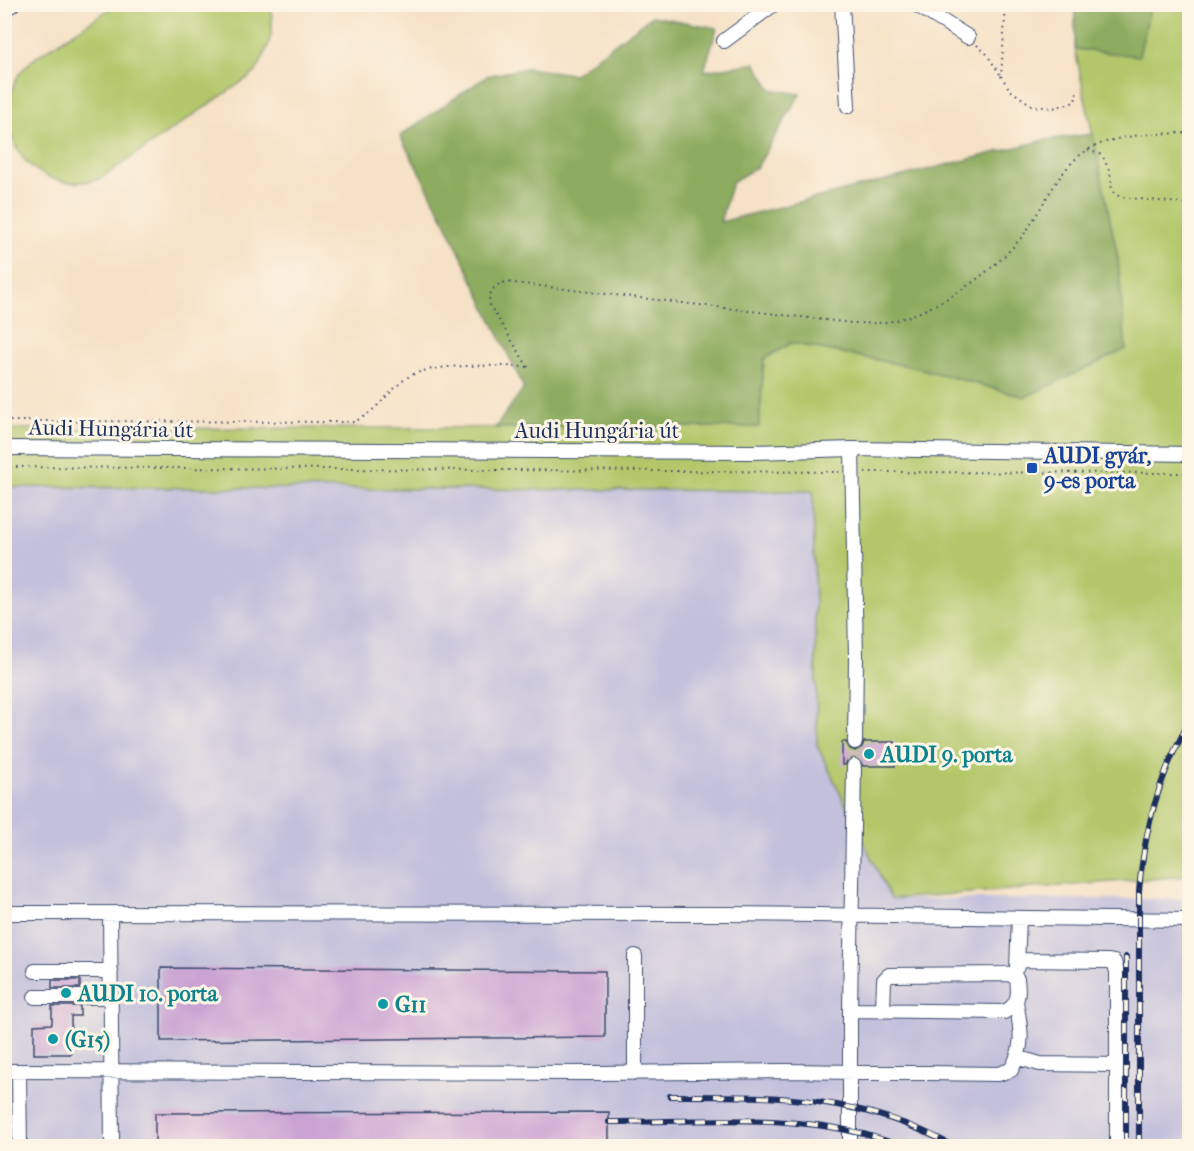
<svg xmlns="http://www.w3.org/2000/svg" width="1194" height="1151" font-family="'IM FELL French Canon',serif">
<rect width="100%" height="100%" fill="#fcf5e5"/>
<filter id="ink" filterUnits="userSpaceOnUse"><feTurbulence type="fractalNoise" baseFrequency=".0167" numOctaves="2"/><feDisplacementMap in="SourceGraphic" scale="12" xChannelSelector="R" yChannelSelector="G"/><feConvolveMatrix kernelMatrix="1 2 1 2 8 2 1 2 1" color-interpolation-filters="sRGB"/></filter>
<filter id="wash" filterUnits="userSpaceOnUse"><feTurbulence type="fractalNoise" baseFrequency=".008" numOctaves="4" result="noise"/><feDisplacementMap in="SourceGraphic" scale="24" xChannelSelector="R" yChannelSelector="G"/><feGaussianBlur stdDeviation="1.35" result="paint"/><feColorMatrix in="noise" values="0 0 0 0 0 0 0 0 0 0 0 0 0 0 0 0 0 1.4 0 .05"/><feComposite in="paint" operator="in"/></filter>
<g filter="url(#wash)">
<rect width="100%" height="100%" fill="#f5e1c5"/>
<!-- industrial -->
<path fill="#c3c0db" d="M 5,487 L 813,491 L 817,745 L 891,899 L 1189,899 L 1189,1146 L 5,1146 Z"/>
<!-- green -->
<path fill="#b3c76b" stroke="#677b64" stroke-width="1.5" d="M 117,4 L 269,5 C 278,28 267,53 255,73 L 101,178 C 50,196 0,157 10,103 C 11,93 14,81 20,73 C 30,59 46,51 59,42 C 79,29 98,17 117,4 Z
M 1153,5 L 1189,5 L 1189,876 L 891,899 L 817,745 L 813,491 L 5,487 L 5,429 L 759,427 L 764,359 L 791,343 L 918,368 L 1025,397 L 1118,259 L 1075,49 L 1102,51 Z"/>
<!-- forest -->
<path fill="#8eac5f" stroke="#546e5e" stroke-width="1.5" d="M 1075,5 L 1153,5 L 1150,8 L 1139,56 L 1075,49 Z
M 652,16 L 717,28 L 704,71 L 755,63 L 771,89 L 800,94 L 757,167 L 732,182 L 720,222 L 1045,140 L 1093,134 L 1118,259 L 1126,349 L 1025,397 L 918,368 L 791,343 L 764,359 L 759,427 L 495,428 L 524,388 L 440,211 L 400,136 L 487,76 L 526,68 L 574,74 Z"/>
<g id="blocks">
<!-- building -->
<path fill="#caa3d3" d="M 842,742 L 846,742 L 850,749 L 855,751 L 862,747 L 864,742 L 895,742 L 895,766 L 863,766 L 859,759 L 854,757 L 847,761 L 845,765 L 842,765 Z
M 161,968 L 605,971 L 605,1037 L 161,1041 Z
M 52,980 L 80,980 L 80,988 L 52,988 Z
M 52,1006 L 80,1006 L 80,1016 L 71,1016 L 71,1054 L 34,1054 L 34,1025 L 52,1024 Z
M 609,1112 L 609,1146 L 155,1146 L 155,1113 Z"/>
</g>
</g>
<g filter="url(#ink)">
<use href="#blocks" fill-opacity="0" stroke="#3c4a6d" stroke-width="1.5"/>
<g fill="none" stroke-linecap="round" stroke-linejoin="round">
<!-- minor-tunnel -->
<path stroke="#c9bdb0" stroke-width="14" stroke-dasharray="14 7" stroke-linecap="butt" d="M 854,766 L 855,742"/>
<!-- minor casing -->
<g stroke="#3c4a6d" stroke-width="16">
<path id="minor" d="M 842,4 L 848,106
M 915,4 L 968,37
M 4,10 L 13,4
M 724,41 L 774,4
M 4,448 L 752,452 L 852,449 L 1190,454
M 852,449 L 856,657 L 855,742
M 4,913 L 729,914 L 1190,920
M 110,913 L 112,1146
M 1018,960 L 1109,961 L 1114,962 L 1117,972 L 1117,1146
M 1017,967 L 1019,918
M 35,971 L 111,971
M 35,997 L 110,997
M 850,1010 L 1004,1012 C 1019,1006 1019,993 1017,979 L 1010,974 L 889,975 L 884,980 L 883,1010
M 1019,1058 L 1040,1064 L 1117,1065
M 4,1071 L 597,1073 L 785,1071 L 998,1074 L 1011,1070 C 1025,1047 1021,1028 1016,1002
M 19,1072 L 20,1146
M 635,1073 L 635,956
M 850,1146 L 850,1010 L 854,766"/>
</g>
<!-- path -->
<path stroke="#3c4a6d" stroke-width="2" stroke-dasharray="1.5 4.5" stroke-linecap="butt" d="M 1006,4 L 1001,76 L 1010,90 L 1033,106 L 1053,108 L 1075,102 L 1078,88
M 977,45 L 986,53 L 1001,76
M 1088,150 L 1102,155 L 1110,172 L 1112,191 L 1120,197 L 1190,204
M 528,367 L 489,304 C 489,291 494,285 506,282 L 851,323 C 863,323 875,324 887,322 C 935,314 1003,267 1029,227 C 1044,204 1061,168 1083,153 C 1112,133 1155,134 1190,133
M 4,421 L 354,422 C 378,411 388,391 408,377 C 432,362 499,366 528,367
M 4,467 L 839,472
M 865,472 L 1190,473"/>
<!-- minor -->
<use href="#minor" stroke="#fff" stroke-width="14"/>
<!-- rail casing -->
<g stroke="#1b2f5e" stroke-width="6">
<path id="rail" d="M 1126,957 L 1126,1146
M 670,1096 C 774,1096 859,1094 953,1146
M 609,1122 C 703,1122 812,1110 900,1146
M 1139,1146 L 1139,891 C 1144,831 1159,774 1190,721"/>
</g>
<!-- rail -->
<use href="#rail" stroke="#fcf5e5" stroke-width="4" stroke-dasharray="11" stroke-linecap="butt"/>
</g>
</g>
<!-- markers -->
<rect fill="#1a4fb4" stroke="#fcf5e5" stroke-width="2" x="1026" y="462" width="12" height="12" rx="3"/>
<g fill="#0f9aa8" stroke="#fcf5e5" stroke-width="2">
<circle cx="869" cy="754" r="6"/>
<circle cx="66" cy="993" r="6"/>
<circle cx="383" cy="1004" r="6"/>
<circle cx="53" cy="1039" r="6"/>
</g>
<g text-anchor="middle" stroke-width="6" stroke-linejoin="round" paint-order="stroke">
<!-- street labels -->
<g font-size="22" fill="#1b2f5e" stroke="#fcf5e5">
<text transform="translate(111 428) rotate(1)" y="8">Audi Hungária út</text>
<text x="597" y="438">Audi Hungária út</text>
</g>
<!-- transit labels -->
<g font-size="22" font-weight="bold" fill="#164399" stroke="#fcf5e5" text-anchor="start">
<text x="1044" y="463">AUDI gyár,<tspan x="1044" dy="25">9-es porta</tspan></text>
</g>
<!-- culture labels -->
<g font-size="22" font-weight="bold" fill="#0d838f" stroke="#fcf5e5" text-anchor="start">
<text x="881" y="762">AUDI 9. porta</text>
<text x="78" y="1001">AUDI 10. porta</text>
<text x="395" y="1012">G11</text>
<text x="65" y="1047">(G15)</text>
</g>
</g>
<!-- margin -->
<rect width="1194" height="1151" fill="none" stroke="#fcf5e5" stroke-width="24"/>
</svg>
